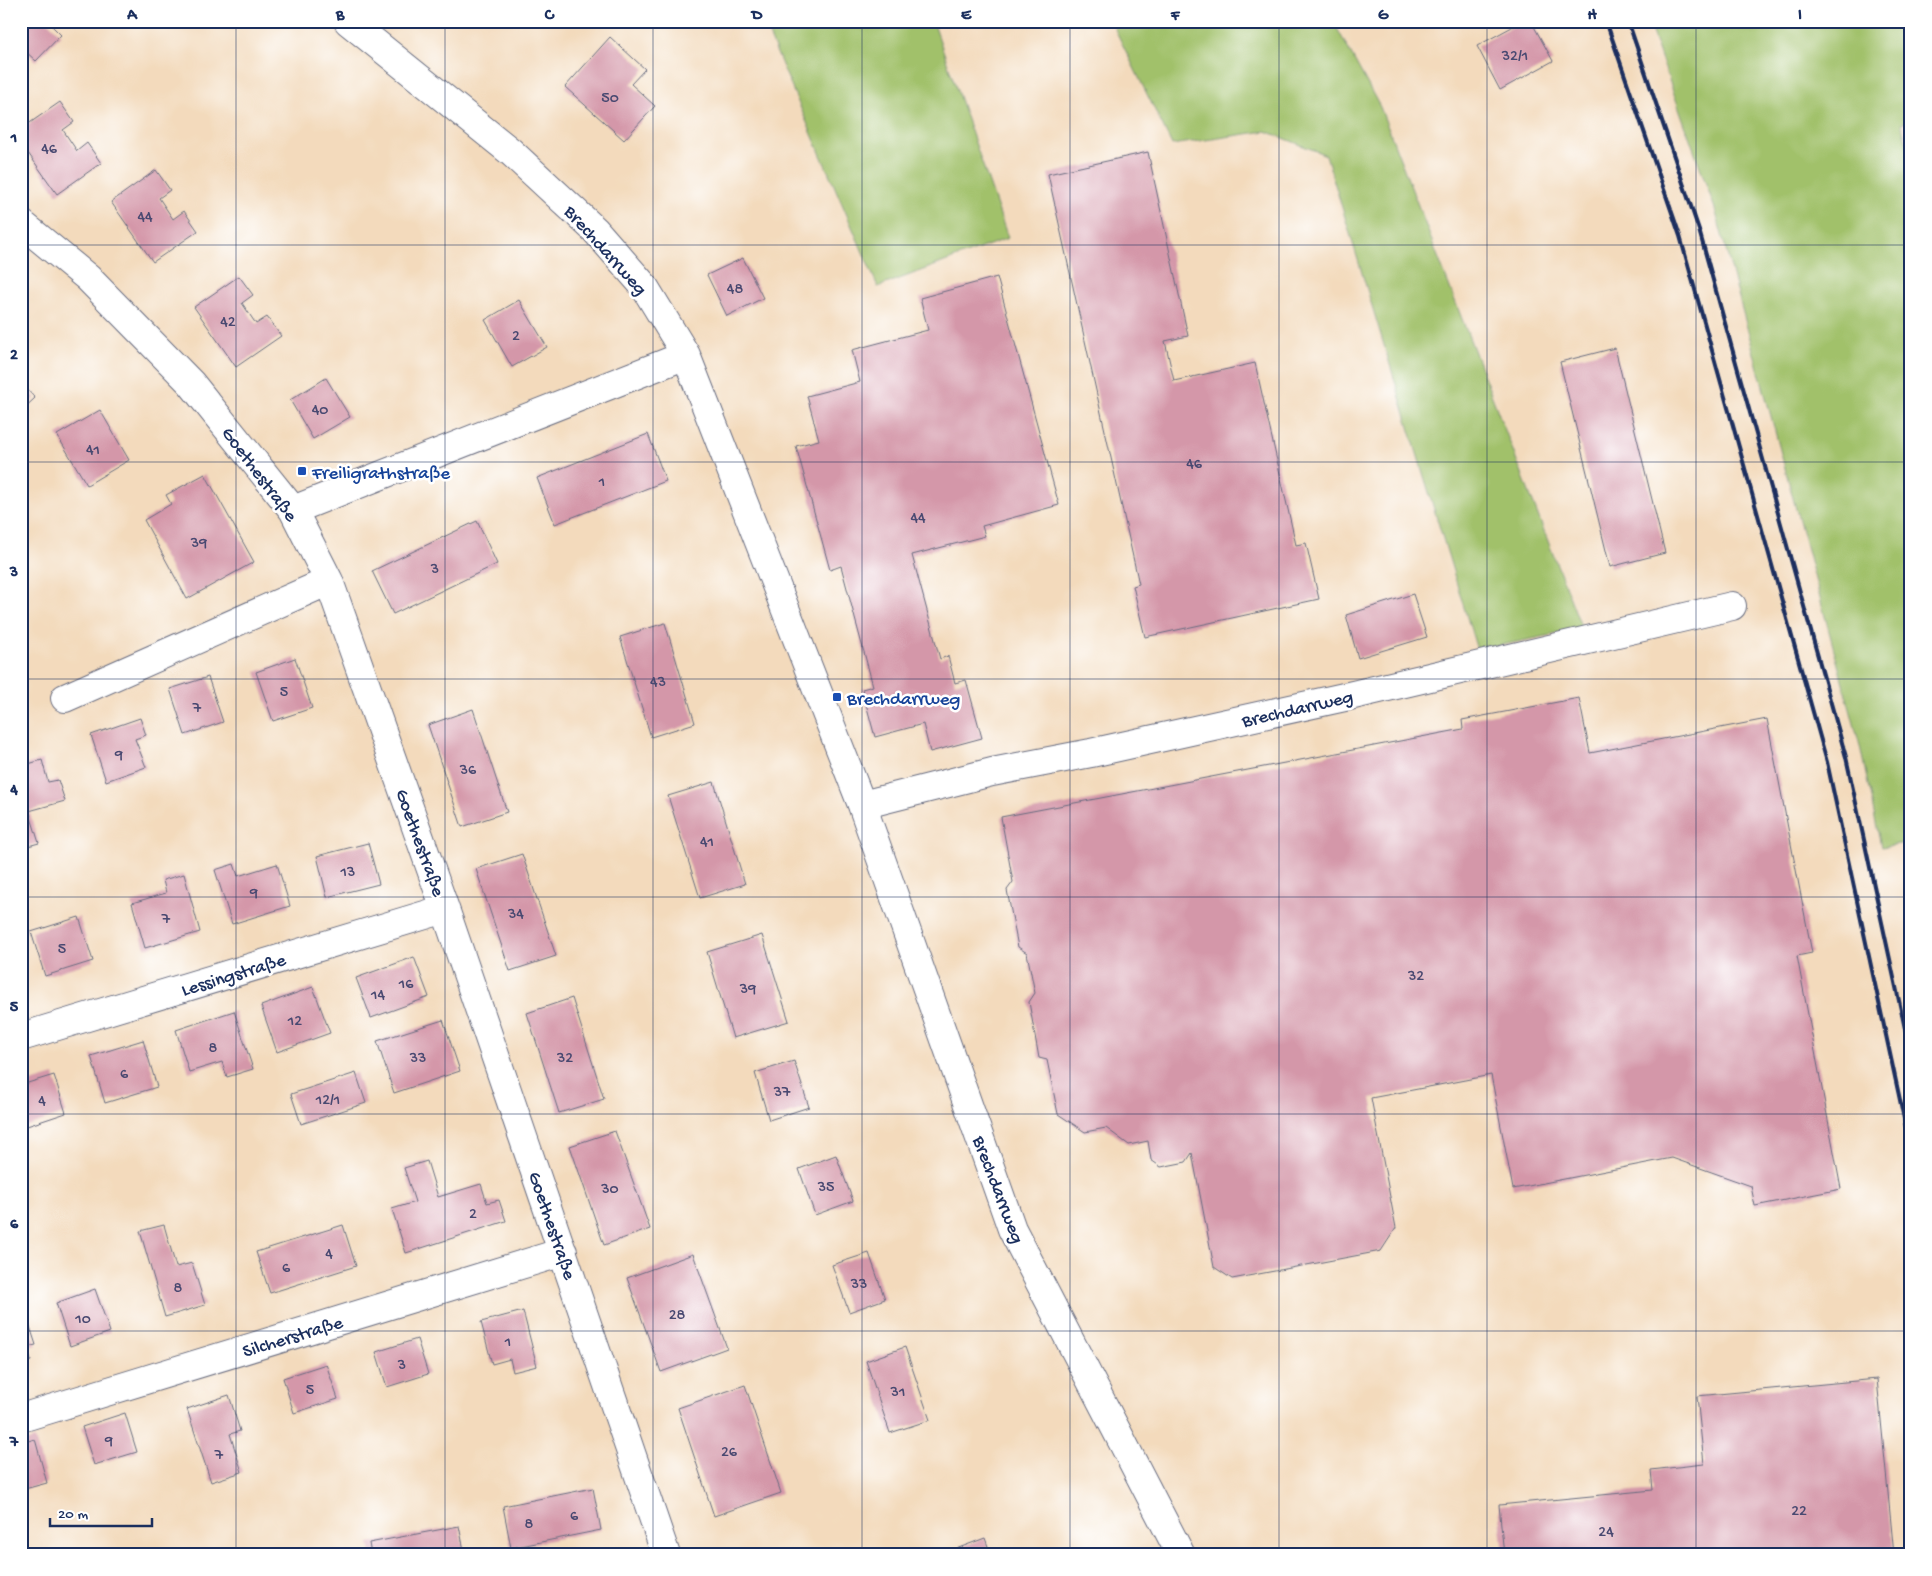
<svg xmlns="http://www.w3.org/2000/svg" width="1932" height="1576" font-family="'Gochi Hand',sans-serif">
<rect width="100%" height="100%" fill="#fff"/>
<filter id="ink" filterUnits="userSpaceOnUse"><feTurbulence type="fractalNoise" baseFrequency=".02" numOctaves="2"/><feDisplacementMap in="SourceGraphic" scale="10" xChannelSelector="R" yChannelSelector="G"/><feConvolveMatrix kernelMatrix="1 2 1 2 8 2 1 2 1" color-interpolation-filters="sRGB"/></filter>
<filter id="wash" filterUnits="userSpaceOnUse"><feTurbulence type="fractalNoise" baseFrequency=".0096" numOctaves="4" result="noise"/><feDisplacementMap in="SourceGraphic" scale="20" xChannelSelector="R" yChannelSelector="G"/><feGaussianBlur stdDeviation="1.12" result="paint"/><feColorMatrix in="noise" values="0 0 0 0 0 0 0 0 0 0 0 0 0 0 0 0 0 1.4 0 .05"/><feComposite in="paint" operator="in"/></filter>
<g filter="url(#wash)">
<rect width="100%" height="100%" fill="#f3dabc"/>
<!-- green -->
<path fill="#a1c16a" stroke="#5e7864" d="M 763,21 L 933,21 L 1008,238 L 878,287 Z
M 1111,21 L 1333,21 L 1380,107 L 1582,629 L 1477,650 L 1326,155 L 1266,131 L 1172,145 Z
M 1648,21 L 1911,21 L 1911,120 L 1901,123 L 1911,158 L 1911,842 L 1881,847 L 1860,746 L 1715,209 Z"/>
<g id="blocks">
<!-- building -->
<path fill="#d497a9" d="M 21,21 L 47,21 L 61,35 L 36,61 L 24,50 L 21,52 Z
M 1523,21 L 1531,21 L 1553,61 L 1500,90 L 1477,46 Z
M 610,37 L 645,69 L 631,84 L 655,106 L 624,140 L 565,87 Z
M 60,102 L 74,122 L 63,130 L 77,151 L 87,143 L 101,163 L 57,194 L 21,143 L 21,129 Z
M 1148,152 L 1188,336 L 1165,341 L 1174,381 L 1255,363 L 1296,545 L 1306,543 L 1319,599 L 1145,637 L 1133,586 L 1139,584 L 1048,174 Z
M 156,170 L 170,190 L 159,198 L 173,219 L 184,211 L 198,231 L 153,262 L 111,202 Z
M 743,258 L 763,298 L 727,316 L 707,275 Z
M 239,276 L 253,295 L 242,303 L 256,324 L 267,317 L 281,336 L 236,367 L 194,307 Z
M 997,277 L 1059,505 L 982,526 L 985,536 L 912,555 L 940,659 L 948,656 L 955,683 L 966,680 L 982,738 L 930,752 L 923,724 L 875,737 L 862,689 L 873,686 L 841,566 L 830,570 L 796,446 L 819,440 L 807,396 L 860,382 L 852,350 L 928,330 L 920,298 Z
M 519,300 L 547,347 L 512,367 L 485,320 Z
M 1615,348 L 1665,553 L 1610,567 L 1560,362 Z
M 326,378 L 350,417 L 313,439 L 290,400 Z
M 21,383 L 35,398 L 21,411 Z
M 100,410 L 129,460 L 87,485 L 57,435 Z
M 648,434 L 666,481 L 555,524 L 537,478 Z
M 205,474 L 254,562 L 187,599 L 144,520 L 171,504 L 166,495 Z
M 477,521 L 497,564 L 393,614 L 372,571 Z
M 1413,594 L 1427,637 L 1358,658 L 1346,615 Z
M 665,623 L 695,723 L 651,737 L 620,637 Z
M 295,658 L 312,708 L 273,721 L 256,672 Z
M 208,677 L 223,722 L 185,735 L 170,689 Z
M 1579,698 L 1590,753 L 1767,719 L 1812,953 L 1797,956 L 1841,1189 L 1755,1206 L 1751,1186 L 1672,1158 L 1513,1189 L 1491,1075 L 1371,1098 L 1396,1228 L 1381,1251 L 1232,1279 L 1214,1267 L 1192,1153 L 1186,1162 L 1161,1167 L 1151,1160 L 1148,1141 L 1129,1145 L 1106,1128 L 1085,1132 L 1058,1114 L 1047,1060 L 1039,1058 L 1029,1002 L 1035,993 L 1027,953 L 1018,947 L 1007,890 L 1013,882 L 1001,817 L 1463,729 L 1462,720 Z
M 473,709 L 507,812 L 462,827 L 428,725 Z
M 140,718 L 146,735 L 135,739 L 146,767 L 106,781 L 91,735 Z
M 42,760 L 48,782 L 58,780 L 65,801 L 29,811 L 39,843 L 21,848 L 21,766 Z
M 714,782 L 745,884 L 700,898 L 668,796 Z
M 368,843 L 379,884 L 327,897 L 317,856 Z
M 522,854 L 556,956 L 510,971 L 476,869 Z
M 234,864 L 238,876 L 277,864 L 290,906 L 232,924 L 215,870 Z
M 184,874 L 200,932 L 145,948 L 132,903 L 166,893 L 163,880 Z
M 79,917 L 93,961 L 45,976 L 31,932 Z
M 762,935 L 789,1021 L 733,1038 L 707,952 Z
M 414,957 L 429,997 L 371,1018 L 356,978 Z
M 313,987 L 330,1033 L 277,1052 L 261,1006 Z
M 572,998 L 604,1099 L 559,1113 L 527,1013 Z
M 234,1011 L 253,1069 L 227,1077 L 222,1062 L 189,1072 L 176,1030 Z
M 443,1020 L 460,1071 L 394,1093 L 377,1041 Z
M 143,1040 L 157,1087 L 105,1103 L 91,1056 Z
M 794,1061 L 809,1107 L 769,1120 L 755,1073 Z
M 356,1073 L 366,1103 L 301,1124 L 291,1094 Z
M 54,1075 L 66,1113 L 21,1128 L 21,1085 Z
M 615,1131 L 650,1229 L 604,1245 L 570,1146 Z
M 836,1155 L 853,1201 L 815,1215 L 799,1169 Z
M 427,1161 L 438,1197 L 481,1184 L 487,1203 L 499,1200 L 506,1221 L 406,1253 L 392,1209 L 415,1202 L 404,1168 Z
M 164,1225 L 176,1267 L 192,1263 L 205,1305 L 165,1317 L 140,1231 Z
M 343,1225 L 356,1266 L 270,1293 L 256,1252 Z
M 869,1253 L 885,1299 L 849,1312 L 832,1265 Z
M 693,1254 L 727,1348 L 661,1372 L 627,1278 Z
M 95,1289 L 110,1332 L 70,1346 L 56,1303 Z
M 21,1299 L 36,1345 L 27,1347 L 31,1361 L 21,1364 Z
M 523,1311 L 537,1366 L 513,1372 L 510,1359 L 492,1364 L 481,1322 Z
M 417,1339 L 428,1374 L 387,1387 L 376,1352 Z
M 905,1347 L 930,1420 L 890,1433 L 866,1361 Z
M 326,1364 L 338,1399 L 294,1413 L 283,1378 Z
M 1877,1379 L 1894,1555 L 1504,1555 L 1499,1505 L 1653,1490 L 1651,1470 L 1704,1464 L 1697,1396 Z
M 745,1385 L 781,1493 L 714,1516 L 678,1408 Z
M 229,1395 L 240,1431 L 230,1434 L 242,1472 L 211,1482 L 187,1409 Z
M 125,1413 L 137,1452 L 94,1465 L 82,1427 Z
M 35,1439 L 47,1483 L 21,1490 L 21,1443 Z
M 593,1488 L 601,1530 L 511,1548 L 503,1506 Z
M 459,1526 L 465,1555 L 371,1555 L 369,1543 Z
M 985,1538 L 991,1555 L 940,1555 Z"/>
</g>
</g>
<g filter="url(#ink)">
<use href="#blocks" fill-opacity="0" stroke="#676b7f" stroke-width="1"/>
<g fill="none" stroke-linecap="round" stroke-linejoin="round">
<!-- minor casing -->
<g stroke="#676b7f" stroke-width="30">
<path id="minor" d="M 348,21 L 511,152 L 595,230 L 644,286 L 686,355 L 862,805 L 1012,1229 L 1181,1555
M 21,223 L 88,278 L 191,383 L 293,510 L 329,581 L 445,909 L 666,1555
M 293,510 L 686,355
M 65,698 L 329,581
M 862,805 L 992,772 L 1091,753 L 1349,696 L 1732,606
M 21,1037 L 445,909
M 21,1418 L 563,1252"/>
</g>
<!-- minor -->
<use href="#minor" stroke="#fff" stroke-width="28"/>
<!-- rail -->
<path stroke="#1b2f5e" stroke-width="4" d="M 1606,21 L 1680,236 L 1827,762 L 1911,1151
M 1628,21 L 1699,230 L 1846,757 L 1911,1056"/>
</g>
</g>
<!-- grid -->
<path fill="none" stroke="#1b2f5e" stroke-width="1" stroke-opacity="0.55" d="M 236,21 L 236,1555M 445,21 L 445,1555M 653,21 L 653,1555M 862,21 L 862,1555M 1070,21 L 1070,1555M 1279,21 L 1279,1555M 1487,21 L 1487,1555M 1696,21 L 1696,1555M 21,245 L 1911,245M 21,462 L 1911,462M 21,679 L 1911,679M 21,897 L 1911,897M 21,1114 L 1911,1114M 21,1331 L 1911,1331"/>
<!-- markers -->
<g fill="#1a4fb4" stroke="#fff" stroke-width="2">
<rect x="297" y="466" width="10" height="10" rx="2.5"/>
<rect x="832" y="692" width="10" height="10" rx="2.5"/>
</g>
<g text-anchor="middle" stroke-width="5" stroke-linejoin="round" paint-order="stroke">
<!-- number labels -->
<g font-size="16" fill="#494971">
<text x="1515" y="60">32/1</text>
<text x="610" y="102">50</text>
<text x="49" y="153">46</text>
<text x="145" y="221">44</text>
<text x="735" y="293">48</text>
<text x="228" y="326">42</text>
<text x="516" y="340">2</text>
<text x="320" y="414">40</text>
<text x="93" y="454">41</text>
<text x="1194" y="468">46</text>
<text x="602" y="486">1</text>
<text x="918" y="522">44</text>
<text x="199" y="547">39</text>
<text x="435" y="573">3</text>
<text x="658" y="686">43</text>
<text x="284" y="696">5</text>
<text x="197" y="712">7</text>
<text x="119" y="759">9</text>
<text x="468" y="774">36</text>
<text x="707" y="846">41</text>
<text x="348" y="876">13</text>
<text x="254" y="897">9</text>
<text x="516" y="918">34</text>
<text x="166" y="923">7</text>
<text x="62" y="953">5</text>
<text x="1416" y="980">32</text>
<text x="406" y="988">16</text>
<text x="748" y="993">39</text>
<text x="378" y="999">14</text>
<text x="295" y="1025">12</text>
<text x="213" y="1052">8</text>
<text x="418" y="1062">33</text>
<text x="565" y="1062">32</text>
<text x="124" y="1078">6</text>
<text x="782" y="1096">37</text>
<text x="328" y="1104">12/1</text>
<text x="42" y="1105">4</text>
<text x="826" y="1191">35</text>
<text x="610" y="1193">30</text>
<text x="473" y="1218">2</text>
<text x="329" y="1258">4</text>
<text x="286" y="1272">6</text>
<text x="859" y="1288">33</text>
<text x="178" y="1292">8</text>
<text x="677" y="1319">28</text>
<text x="83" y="1323">10</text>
<text x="508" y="1346">1</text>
<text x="402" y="1369">3</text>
<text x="310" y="1394">5</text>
<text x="898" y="1396">31</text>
<text x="109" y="1445">9</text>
<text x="729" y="1456">26</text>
<text x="219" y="1459">7</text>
<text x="1799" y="1515">22</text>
<text x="574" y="1520">6</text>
<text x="529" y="1528">8</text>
<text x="1606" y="1536">24</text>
</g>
<!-- street labels -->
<g font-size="19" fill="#1b2f5e" stroke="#fff">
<text transform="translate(607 249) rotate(48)" y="7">Brechdarrweg</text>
<text transform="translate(261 473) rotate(53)" y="7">Goethestraße</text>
<text transform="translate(1297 707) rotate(-13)" y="7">Brechdarrweg</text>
<text transform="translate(422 842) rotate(70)" y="7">Goethestraße</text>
<text transform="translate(233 973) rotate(-17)" y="7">Lessingstraße</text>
<text transform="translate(1000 1189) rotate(69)" y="7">Brechdarrweg</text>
<text transform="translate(554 1225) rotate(71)" y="7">Goethestraße</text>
<text transform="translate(292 1335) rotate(-17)" y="7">Silcherstraße</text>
</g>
<!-- transit labels -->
<g font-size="19" fill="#164399" stroke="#fff" text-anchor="start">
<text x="312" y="478">Freiligrathstraße</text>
<text x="847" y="704">Brechdarrweg</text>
</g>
</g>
<!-- margin -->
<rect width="1932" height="1576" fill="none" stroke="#fff" stroke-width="55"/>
<!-- scale -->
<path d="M50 1518v8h102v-8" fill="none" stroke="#1b2f5e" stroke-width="2.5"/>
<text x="58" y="1518" font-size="15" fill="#1b2f5e" stroke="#ffffff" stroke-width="4" paint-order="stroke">20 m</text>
<rect x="28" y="28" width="1876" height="1520" fill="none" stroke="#1b2f5e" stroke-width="2"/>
<g font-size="16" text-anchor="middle" font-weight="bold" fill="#1b2f5e">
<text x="132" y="19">A</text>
<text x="340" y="19">B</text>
<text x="549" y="19">C</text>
<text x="757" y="19">D</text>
<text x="966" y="19">E</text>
<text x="1175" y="19">F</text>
<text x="1383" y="19">G</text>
<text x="1592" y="19">H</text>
<text x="1800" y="19">I</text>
<text x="14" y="142">1</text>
<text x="14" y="359">2</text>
<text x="14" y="576">3</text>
<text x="14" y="794">4</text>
<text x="14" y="1011">5</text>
<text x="14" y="1228">6</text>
<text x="14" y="1446">7</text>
</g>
</svg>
